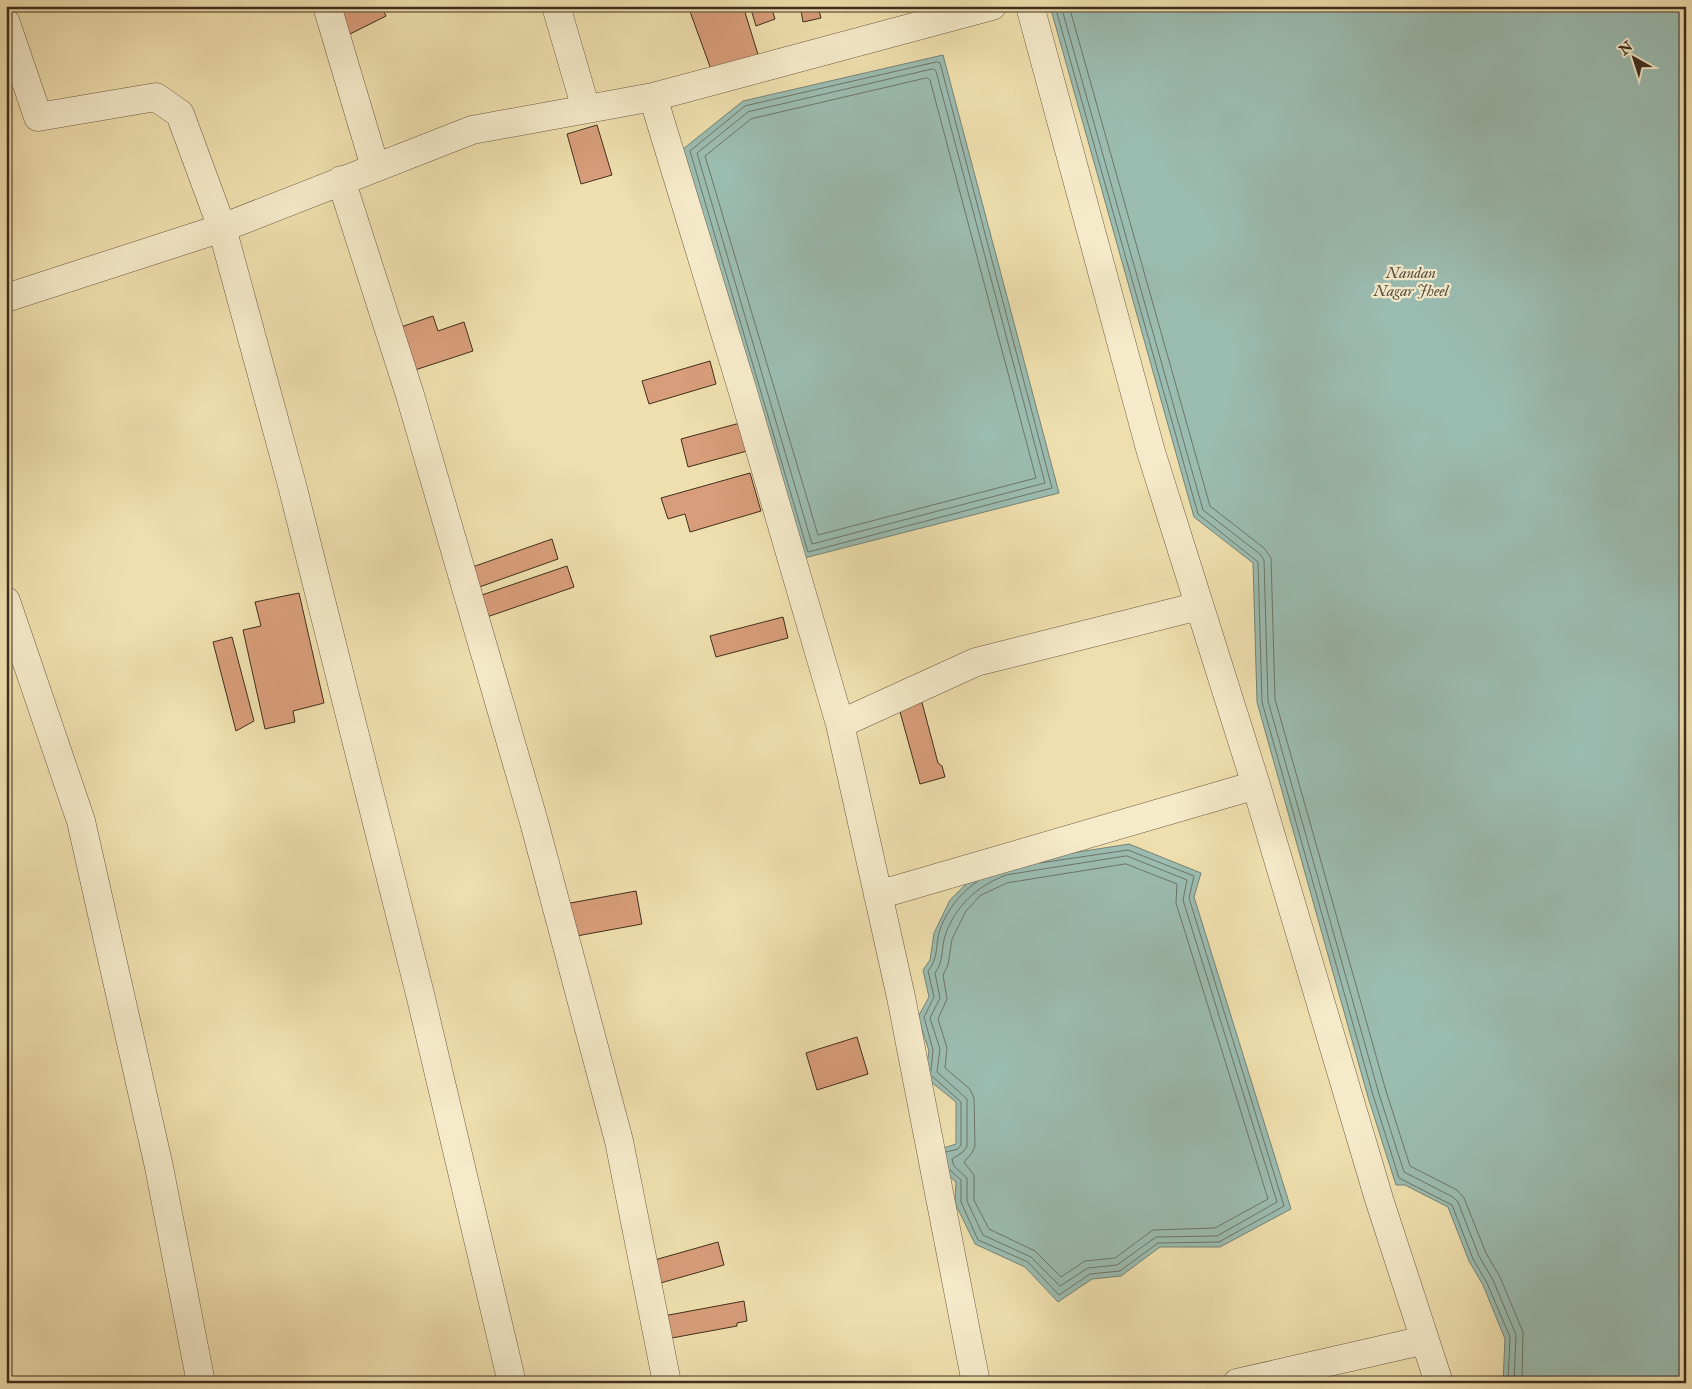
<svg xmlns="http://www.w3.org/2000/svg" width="1692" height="1389" font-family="'IM FELL Double Pica',serif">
<rect width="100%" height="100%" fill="#efdfae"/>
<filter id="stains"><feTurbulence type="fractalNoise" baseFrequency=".004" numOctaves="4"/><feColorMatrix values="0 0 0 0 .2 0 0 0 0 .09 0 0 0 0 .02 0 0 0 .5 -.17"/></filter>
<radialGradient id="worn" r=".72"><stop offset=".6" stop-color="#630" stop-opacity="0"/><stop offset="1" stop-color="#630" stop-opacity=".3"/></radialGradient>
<!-- water -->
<path fill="#9bbcb1" stroke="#768376" d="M 1050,6 L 1686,6 L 1686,1383 L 1503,1383 L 1505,1339 L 1483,1285 L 1469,1261 L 1448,1207 L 1405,1185 L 1396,1185 L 1368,1097 L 1257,702 L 1253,563 L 1194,517 Z
M 943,55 L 1059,493 L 804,558 L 683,149 L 743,101 Z
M 1129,844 L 1201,873 L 1194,897 L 1291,1209 L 1220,1247 L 1160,1247 L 1121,1276 L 1092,1279 L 1058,1302 L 1025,1267 L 975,1244 L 955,1203 L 956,1182 L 944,1172 L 937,1150 L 956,1144 L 956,1102 L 925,1077 L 929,1051 L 918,1017 L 929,997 L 923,970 L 930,960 L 934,933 L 950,900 L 969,881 L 1002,864 Z"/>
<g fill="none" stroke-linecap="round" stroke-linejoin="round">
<!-- shore -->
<path stroke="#6d7568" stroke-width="1" d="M 1055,6 L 1198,514 L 1258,562 L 1262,702 L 1373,1095 L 1399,1178 L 1452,1205 L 1473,1259 L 1487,1283 L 1510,1337 L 1508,1383
M 1061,6 L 1203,510 L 1260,554 L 1264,560 L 1268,701 L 1379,1094 L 1404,1172 L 1453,1197 L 1458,1202 L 1479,1256 L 1493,1280 L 1516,1335 L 1514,1383
M 1069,6 L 1210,506 L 1264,548 L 1271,558 L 1275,699 L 1386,1091 L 1410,1166 L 1457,1190 L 1464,1198 L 1486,1253 L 1500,1277 L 1523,1332 L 1522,1383
M 937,62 L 940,63 L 1052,488 L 808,552 L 690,151 L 745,106 Z
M 933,69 L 936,71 L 1045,483 L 812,544 L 697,153 L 748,112 Z
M 927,78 L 930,80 L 1036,478 L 818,535 L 705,156 L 751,119 Z
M 1127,856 L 1187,880 L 1183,900 L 1277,1202 L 1217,1236 L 1156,1237 L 1117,1265 L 1088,1268 L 1060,1286 L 1031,1257 L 983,1235 L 967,1201 L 967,1178 L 954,1166 L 952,1159 L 963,1152 L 967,1146 L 967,1099 L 937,1072 L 940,1049 L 930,1018 L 940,998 L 935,973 C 944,961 941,949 945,936 C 955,906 977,886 1006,875 Z
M 1126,864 L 1177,884 L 1176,903 L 1268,1199 L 1215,1228 L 1153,1230 L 1115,1258 L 1085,1261 L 1061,1277 L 1035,1251 L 989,1229 L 974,1200 L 974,1175 L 964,1162 L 972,1153 L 975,1146 L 974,1098 L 970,1089 L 945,1068 L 947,1048 L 938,1019 L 947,999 L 943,975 L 948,965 L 952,939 L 966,911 L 981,895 L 1007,883 Z
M 931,1071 L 933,1050 L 924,1017 L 934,997 L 928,971 C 937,960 936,950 938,937 C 942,917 959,893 977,882
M 932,1076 L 961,1102 L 961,1145 L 958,1149 L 946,1152
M 950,1170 L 961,1180 L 961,1202 L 978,1240 L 1028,1262 L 1059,1295 L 1090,1274 L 1120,1271 L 1158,1243 L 1219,1242 L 1284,1206 L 1189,898 L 1194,876 L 1128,850 L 1040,863"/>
</g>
<!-- building -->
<path fill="#d89d7a" stroke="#3f2e1e" d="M 339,6 L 381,6 L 386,16 L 346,36 Z
M 688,6 L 743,6 L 760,61 L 712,72 Z
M 750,6 L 771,6 L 775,19 L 756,26 Z
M 800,6 L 818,6 L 821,18 L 803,22 Z
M 597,125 L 612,175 L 581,184 L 567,134 Z
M 433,316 L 438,331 L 464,322 L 473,351 L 412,371 L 398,328 Z
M 710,361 L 716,384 L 649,404 L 642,381 Z
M 740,423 L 747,451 L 688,467 L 681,439 Z
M 750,473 L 761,511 L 690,532 L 685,514 L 668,519 L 661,498 Z
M 552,539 L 558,559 L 471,590 L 464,570 Z
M 567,566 L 574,587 L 484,618 L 476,597 Z
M 299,593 L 324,703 L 293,711 L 295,722 L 265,729 L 243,630 L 261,626 L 255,602 Z
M 783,617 L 788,638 L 716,657 L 710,636 Z
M 232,637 L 254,721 L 236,731 L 213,642 Z
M 920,695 L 938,763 L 942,766 L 945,777 L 920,784 L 897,701 Z
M 636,891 L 642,924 L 571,937 L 565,904 Z
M 857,1037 L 868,1074 L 817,1090 L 806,1053 Z
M 718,1242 L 724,1265 L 650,1286 L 644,1263 Z
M 744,1301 L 747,1321 L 737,1323 L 737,1326 L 661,1340 L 658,1317 Z"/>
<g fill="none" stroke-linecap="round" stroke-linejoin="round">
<!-- minor casing -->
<g stroke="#6b5a42" stroke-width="29">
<path id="minor" d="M 327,6 L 375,167
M 556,6 L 586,109
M 1030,6 L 1151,452 L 1256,785 L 1379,1199 L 1439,1383
M 6,23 L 38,117 L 156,97 L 180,114 L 222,228 L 292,485 L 421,998 L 512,1383
M 341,180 L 410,395 L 534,822 L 619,1141 L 667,1383
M 6,298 L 222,228 L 472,130 L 653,97
M 6,601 L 81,821 L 159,1167 L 201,1383
M 840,724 L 976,662 L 1199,606
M 878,895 L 1256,785
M 976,1383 L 901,997 L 840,724 L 743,392 L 653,97 L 992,6
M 1237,1383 L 1425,1340"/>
</g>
<!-- minor -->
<use href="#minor" stroke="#f5eaca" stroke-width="28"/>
</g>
<g text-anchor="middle" stroke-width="4.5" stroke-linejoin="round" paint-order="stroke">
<!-- water labels -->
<g font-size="16" font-style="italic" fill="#565243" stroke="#f5eaca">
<text x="1411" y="278">Nandan<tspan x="1411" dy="18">Nagar Jheel</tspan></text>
</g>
</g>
<!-- margin -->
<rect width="1692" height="1389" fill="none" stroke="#efdfae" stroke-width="25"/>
<rect x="8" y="8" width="1677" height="1374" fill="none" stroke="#3f2e1e" stroke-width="2.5"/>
<rect x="12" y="12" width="1667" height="1364" fill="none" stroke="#3f2e1e"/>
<!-- north arrow -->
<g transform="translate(1634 58) rotate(321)" stroke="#f5eaca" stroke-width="4" paint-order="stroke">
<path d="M0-4L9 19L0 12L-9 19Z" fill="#3f2e1e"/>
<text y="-8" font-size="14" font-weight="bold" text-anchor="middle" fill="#3f2e1e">N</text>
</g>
<rect width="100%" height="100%" filter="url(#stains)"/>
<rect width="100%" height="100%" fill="url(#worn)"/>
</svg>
